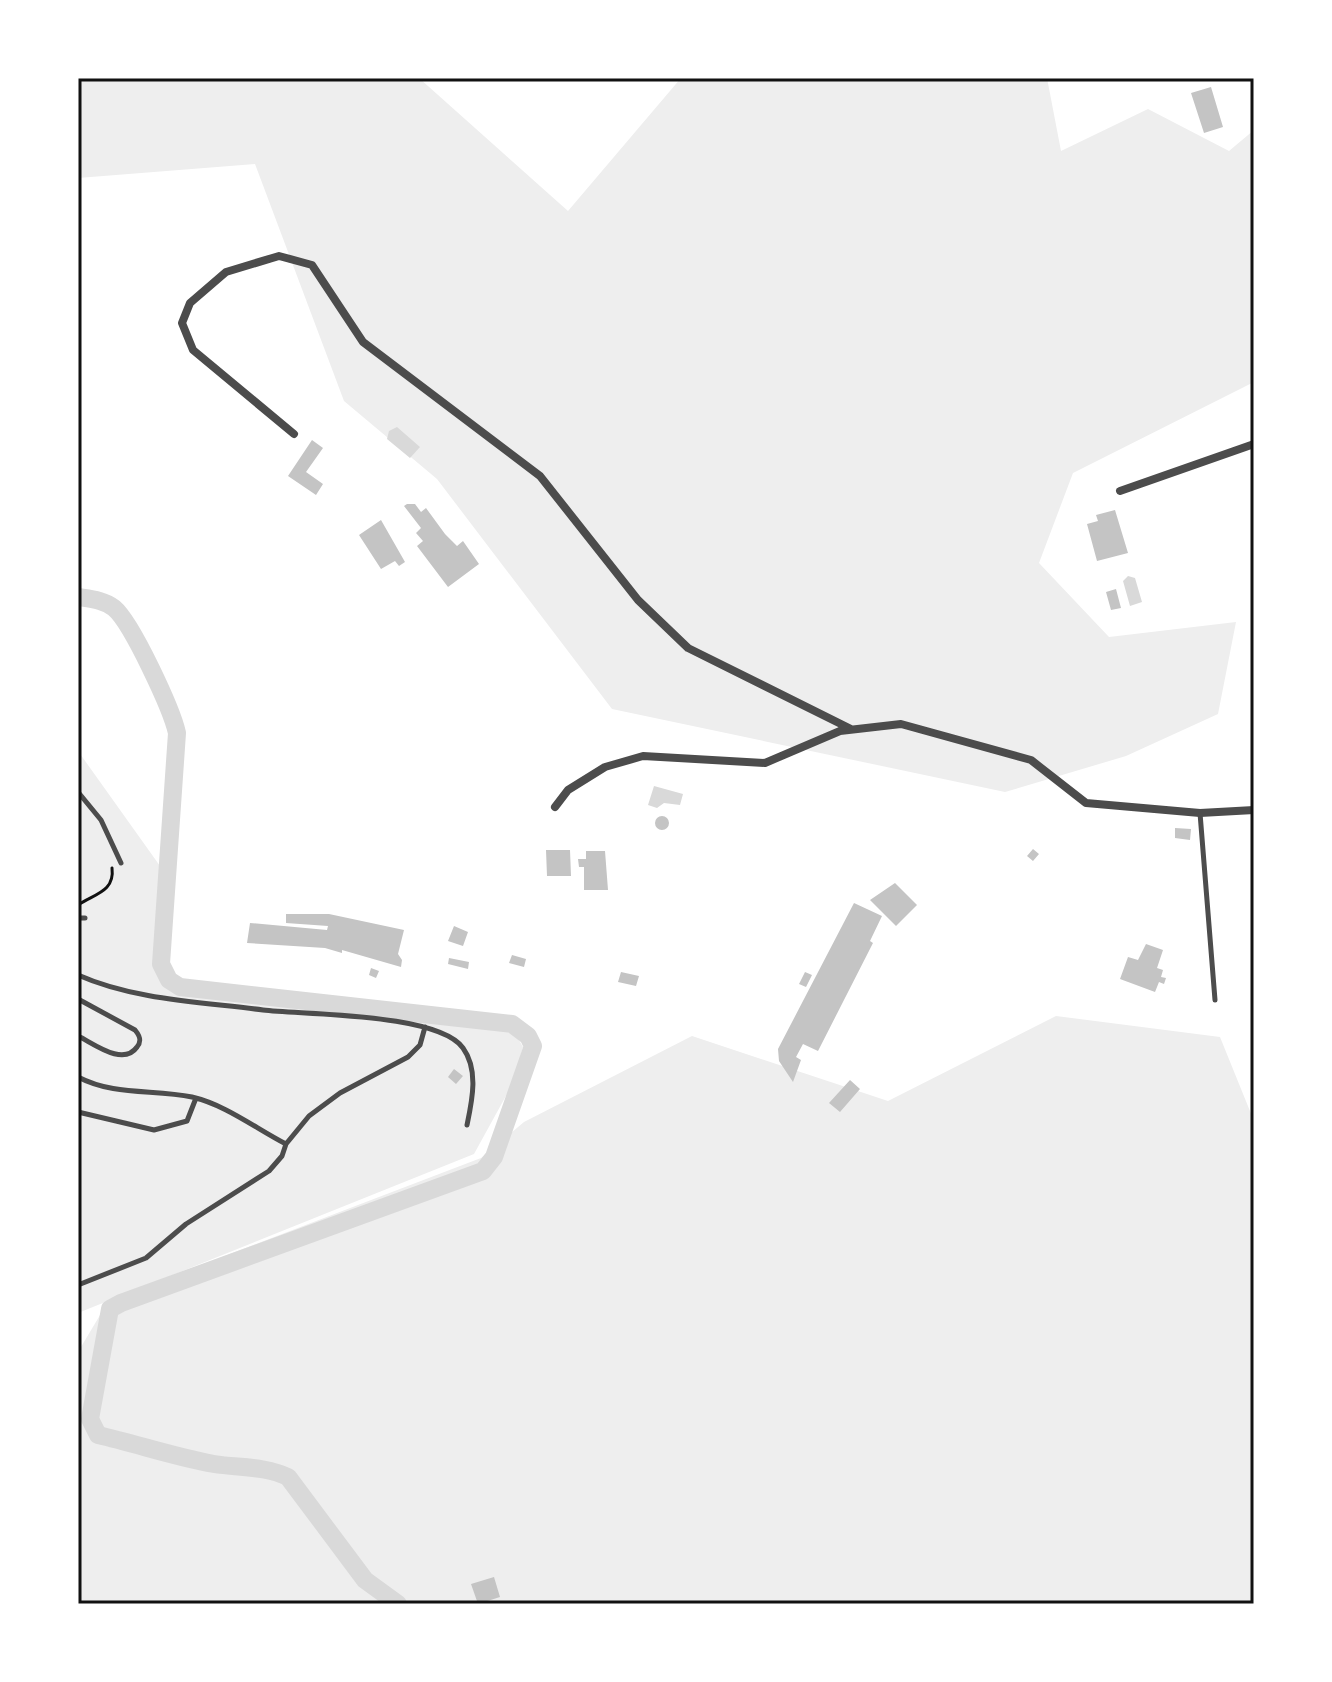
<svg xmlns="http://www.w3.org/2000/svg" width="1332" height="1682" font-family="'Public Sans',sans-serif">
<rect width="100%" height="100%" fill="#fff"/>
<!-- green -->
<path fill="#eee" d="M 78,78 L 419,78 L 568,211 L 681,78 L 1047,78 L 1061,151 L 1148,109 L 1229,151 L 1254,130 L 1254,382 L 1073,473 L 1039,563 L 1109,637 L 1236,622 L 1218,714 L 1126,756 L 1005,792 L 612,709 L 437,479 L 344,401 L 255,164 L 78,178 Z
M 78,751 L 160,866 L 156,964 L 159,975 L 173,992 L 513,1030 L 523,1047 L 513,1083 L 474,1154 L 78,1313 Z
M 1056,1016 L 1220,1037 L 1254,1121 L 1254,1604 L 78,1604 L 78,1352 L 109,1300 L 481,1158 L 524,1122 L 692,1036 L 888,1101 Z"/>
<!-- water -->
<path fill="#d9d9d9" d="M 397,427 L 420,447 L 410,458 L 387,439 L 389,431 Z
M 1128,576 L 1135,578 L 1142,602 L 1130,606 L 1123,581 Z
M 654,786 L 683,794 L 680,805 L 664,803 L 657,808 L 648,805 Z"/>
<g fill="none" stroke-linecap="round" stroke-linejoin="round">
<!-- canal -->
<path stroke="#d9d9d9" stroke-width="18" d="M 78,597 C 91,599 104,600 114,608 C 132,623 172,710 177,733 L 161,964 L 169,980 L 180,987 L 512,1024 L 528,1036 L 533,1046 L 494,1157 L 483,1171 L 121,1303 L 110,1309 L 90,1419 L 98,1435 C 137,1444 175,1457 214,1464 C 239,1468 265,1466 288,1477 L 365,1580 L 398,1604"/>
</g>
<!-- building -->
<path fill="#c4c4c4" d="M 1211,87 L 1223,127 L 1204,133 L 1191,93 Z
M 312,440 L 323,448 L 306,472 L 323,484 L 316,495 L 288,476 Z
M 407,504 L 415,504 L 421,512 L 426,508 L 445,534 L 457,546 L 463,541 L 479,564 L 448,587 L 417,546 L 423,541 L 416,533 L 421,528 L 404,506 Z
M 1115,510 L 1128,553 L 1097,561 L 1087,524 L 1098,521 L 1096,515 Z
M 381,520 L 405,562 L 399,566 L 395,561 L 381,569 L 359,535 Z
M 1116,589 L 1121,608 L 1111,610 L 1106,592 Z
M655 823a7 7 0 1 1 14 0a7 7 0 1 1-14 0Z
M 1175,828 L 1191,829 L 1190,840 L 1175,838 Z
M 1033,849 L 1039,854 L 1033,861 L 1027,856 Z
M 546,850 L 570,850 L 571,876 L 547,876 Z
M 586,851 L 605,851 L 608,890 L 584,890 L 584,867 L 579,867 L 578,859 L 586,859 Z
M 895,883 L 917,905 L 896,926 L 870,900 Z
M 854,903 L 882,916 L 870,941 L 873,943 L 818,1051 L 803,1044 L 796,1057 L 801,1060 L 793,1082 L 779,1061 L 778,1049 Z
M 286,914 L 329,914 L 404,930 L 398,954 L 402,960 L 401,967 L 342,950 L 342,953 L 325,948 L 247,943 L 250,923 L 327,930 L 328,926 L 286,923 Z
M 454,926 L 468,932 L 463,946 L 448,941 Z
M 1146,944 L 1163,950 L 1157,968 L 1163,970 L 1161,977 L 1166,978 L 1164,984 L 1159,982 L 1155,992 L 1120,979 L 1128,957 L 1138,960 Z
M 512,955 L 526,959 L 524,967 L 509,963 Z
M 449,958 L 469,962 L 468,969 L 448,964 Z
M 371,968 L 379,971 L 376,978 L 369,975 Z
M 621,972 L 639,976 L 636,986 L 618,982 Z
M 805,972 L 812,975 L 806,987 L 799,984 Z
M 454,1069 L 463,1076 L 456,1084 L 448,1077 Z
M 850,1080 L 860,1089 L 840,1112 L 829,1103 Z
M 494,1577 L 500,1597 L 478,1604 L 471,1584 Z"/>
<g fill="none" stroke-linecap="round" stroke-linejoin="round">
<!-- path -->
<path stroke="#111" stroke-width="3" d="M 78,905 C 94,894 115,892 112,868"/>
<!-- service -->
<path stroke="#4c4c4c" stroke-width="5" d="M 78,792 L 101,820 L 121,863
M 1200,813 L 1215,1000
M 78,918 L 85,918
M 78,975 C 134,1000 202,1002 263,1010 C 305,1015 438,1013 463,1048 C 479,1070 472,1101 467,1125
M 78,999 L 135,1030 C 140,1036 142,1041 137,1047 C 123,1067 93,1043 78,1036
M 78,1077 C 114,1096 153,1089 192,1097 C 226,1105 255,1128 286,1144
M 78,1112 L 154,1130 L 187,1121 L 196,1098
M 78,1285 L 146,1258 L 186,1224 L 269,1171 L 282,1156 L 286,1144 L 309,1116 L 340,1093 L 408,1057 L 420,1045 L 425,1027"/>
<!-- minor -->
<path stroke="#4c4c4c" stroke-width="8" d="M 294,434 L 193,350 L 182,323 L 190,303 L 226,272 L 279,256 L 312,265 L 363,342 L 540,476 L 638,600 L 688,648 L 851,729
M 1120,491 L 1254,444
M 555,807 L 568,790 L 605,767 L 643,756 L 765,763 L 840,731 L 901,724 L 1031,760 L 1086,803 L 1200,813 L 1254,810"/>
</g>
<!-- border -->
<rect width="1332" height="1682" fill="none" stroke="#ffffff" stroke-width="160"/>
<rect x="80" y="80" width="1172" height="1522" fill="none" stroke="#111" stroke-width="3"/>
</svg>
